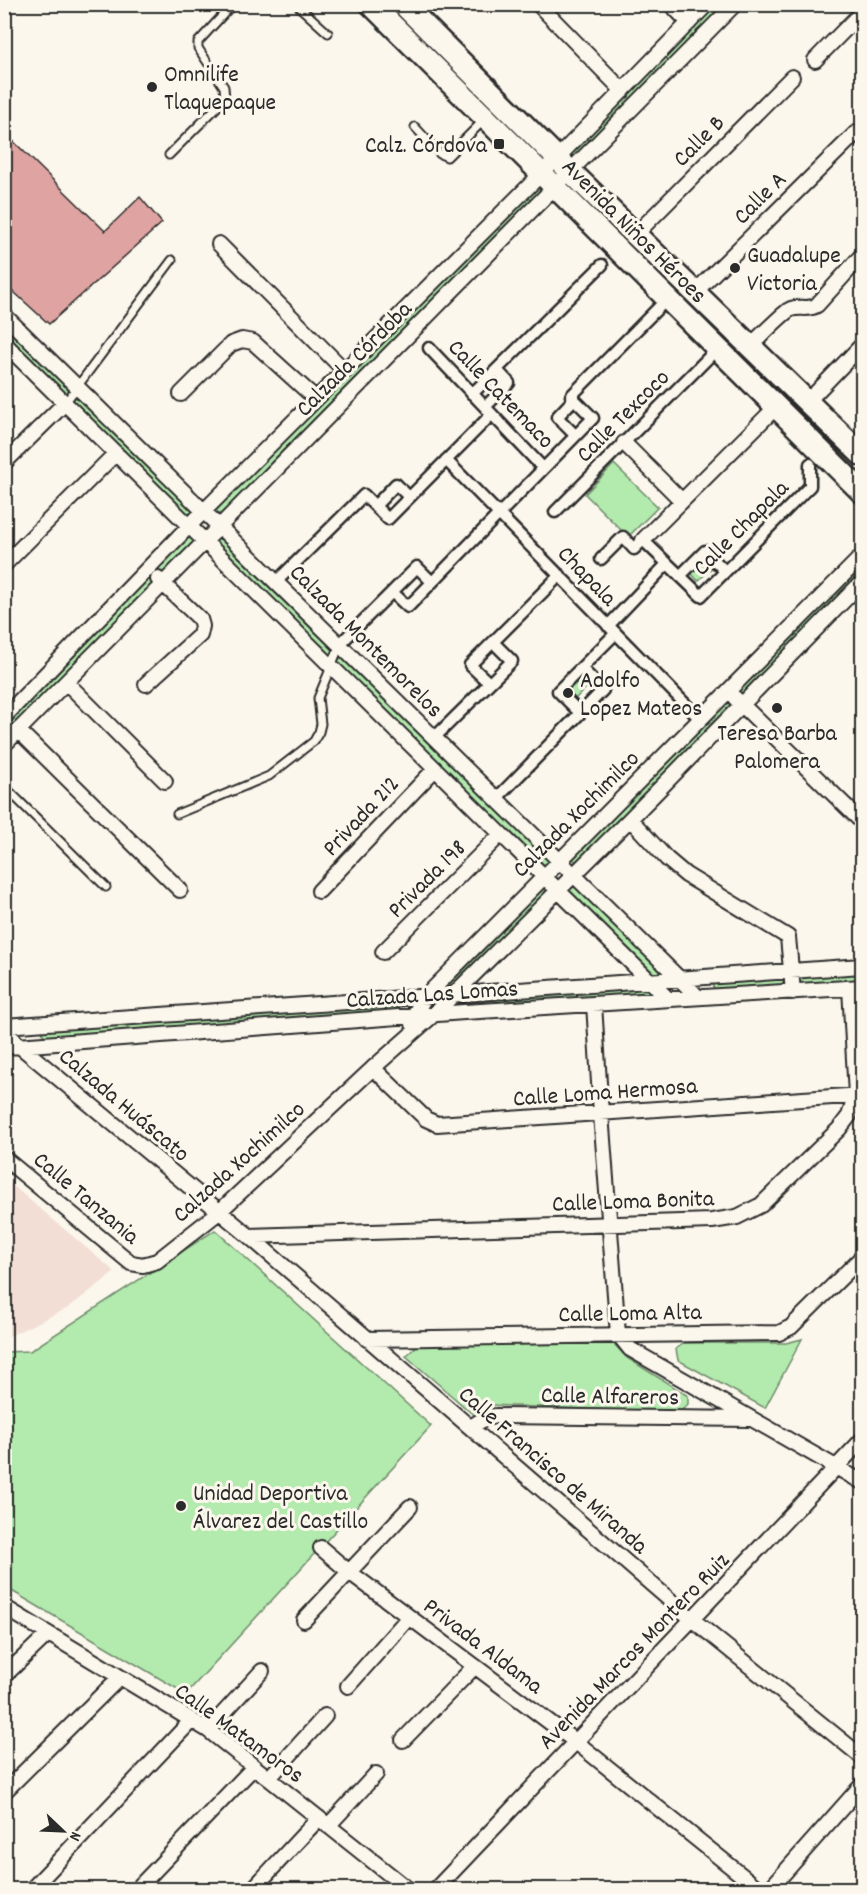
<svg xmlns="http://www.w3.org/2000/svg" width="867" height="1894" font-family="Dekko,sans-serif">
<rect width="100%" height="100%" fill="#fbf7ec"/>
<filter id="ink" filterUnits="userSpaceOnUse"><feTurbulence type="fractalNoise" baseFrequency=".0167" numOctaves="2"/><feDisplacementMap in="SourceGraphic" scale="12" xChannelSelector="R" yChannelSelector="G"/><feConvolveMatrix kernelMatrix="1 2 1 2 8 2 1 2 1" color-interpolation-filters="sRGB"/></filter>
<g filter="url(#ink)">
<!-- built -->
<path fill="#f3ded6" d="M 5,1179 L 115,1272 L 68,1308 L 5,1338 Z"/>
<!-- green -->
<path fill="#b3eaad" stroke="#6f8a6c" stroke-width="1.5" d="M 710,5 L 729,5 L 570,166 L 557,158 Z
M 545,177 L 552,189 L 219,526 L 204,512 L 190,525 L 205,541 L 5,742 L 5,720 L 189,526 L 5,338 L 4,314 L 204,511 Z
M 614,464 L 658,507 L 628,537 L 585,494 Z
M 222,534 L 553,859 L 543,869 L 212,544 Z
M 705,559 L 713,567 L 698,581 L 691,573 Z
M 862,563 L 862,583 L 580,868 L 572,857 Z
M 582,677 L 589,685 L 575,699 L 567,692 Z
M 576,878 L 668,974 L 651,975 L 561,887 Z
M 543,884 L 549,891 L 455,994 L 442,990 Z
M 862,969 L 862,986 L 799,991 L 796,975 Z
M 792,971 L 793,992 L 715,991 L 711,982 Z
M 649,980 L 663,995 L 482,1006 L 483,997 Z
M 398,1004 L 399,1014 L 46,1040 L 41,1030 Z
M 215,1230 L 431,1426 L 186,1694 L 5,1587 L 5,1352 L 30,1351 Z
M 802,1339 L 765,1408 L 678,1360 L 676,1349 L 684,1343 L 786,1343 Z
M 612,1342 L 627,1358 L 688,1396 L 688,1404 L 679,1413 L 490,1405 L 476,1417 L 406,1356 L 420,1343 Z"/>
<!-- building -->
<path fill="#dfa4a2" stroke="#2b2b2b" stroke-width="1.5" d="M 4,132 L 105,231 L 140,197 L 162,223 L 49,324 L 4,283 Z"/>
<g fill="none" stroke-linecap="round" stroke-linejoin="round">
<!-- service casing -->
<g stroke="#2b2b2b" stroke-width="11">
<path id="service" d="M 296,4 L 328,33
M 415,127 L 440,154 L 447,157 L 484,120
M 169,155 L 225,99 L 224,87 L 198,48 L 198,42 L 233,4
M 65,403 L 172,260
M 4,786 L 106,887
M 177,814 L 269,776 L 314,741 L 319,732 L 321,724 L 318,698 L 340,645"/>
</g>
<!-- pedestrian casing -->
<g stroke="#2b2b2b" stroke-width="15">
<path id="pedestrian" d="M 429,348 L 543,468
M 472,394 L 602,265
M 574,399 L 557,417 L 575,435
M 485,407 L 509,383 L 497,370
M 446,460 L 700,719
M 375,506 L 396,484 L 409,497
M 555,512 L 718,348
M 601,559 L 623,537 L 634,549 L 643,540 L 701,596 L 810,486 L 810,464
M 680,576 L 705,551 L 725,571
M 276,582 L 364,495 L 388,519 L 492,414
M 392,592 L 408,607 L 593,418 L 571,396 L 668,298
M 608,626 L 667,564
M 340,644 L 417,567 L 432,582
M 489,683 L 470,665 L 560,575
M 580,713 L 558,691 L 616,633
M 434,738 L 512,661 L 493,642
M 496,799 L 603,690 L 581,668"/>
</g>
<!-- minor casing -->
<g stroke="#2b2b2b" stroke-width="18">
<path id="minor" d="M 538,4 L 623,91
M 671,4 L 689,23
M 815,60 L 862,12
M 635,235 L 792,77
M 219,244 L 345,371
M 694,293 L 856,133
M 4,315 L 698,997
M 4,343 L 668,999
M 750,346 C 760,337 780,316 789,310 C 798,305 809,311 817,305 L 862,255
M 181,394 L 231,344 L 242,340 L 253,342 L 316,399
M 808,401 L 862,345
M 624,443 L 682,501
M 4,463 L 65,403
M 643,540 L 777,406
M 4,565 L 116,453
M 66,682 L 165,781
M 146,684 L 200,635 L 202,626 L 200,619 L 158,579
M 735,698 L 862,822
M 4,717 L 189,526 L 557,158 L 707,4
M 18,730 L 180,890
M 4,745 L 735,4
M 630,819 L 667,859 L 686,875 L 788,937 L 793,992
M 319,891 L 435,769
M 383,952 L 500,835
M 594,1004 L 601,1114 L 618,1334 L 630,1349 L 862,1482
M 413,1024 L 413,1016 L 426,996 L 862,556
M 4,1026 L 862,966
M 4,1030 L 21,1047 L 249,1236 L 693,1620 L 862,1757
M 4,1047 L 464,1012 L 862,987
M 373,1068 L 426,1119 L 437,1124 L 862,1095
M 4,1158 L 131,1263 L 143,1265 L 157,1261 L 219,1212 L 373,1068 L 432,1016 L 630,819 L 862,582
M 249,1236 L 712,1221 L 737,1217 L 761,1205 L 839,1129 L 849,1116 L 856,1095 L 850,988
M 367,1339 L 779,1333 L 791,1327 L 862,1257
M 471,1427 L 485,1418 L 496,1416 L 749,1419
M 321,1548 L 348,1571 L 576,1742 L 760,1890
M 4,1607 L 208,1730 L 409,1890
M 304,1620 L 410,1507
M 4,1676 L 48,1634
M 348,1686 L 409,1617
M 208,1730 L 262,1671
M 403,1740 L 475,1666
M 269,1778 L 325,1716
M 4,1792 L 120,1677
M 328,1826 L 376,1774
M 31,1890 L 192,1720
M 136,1890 L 254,1767
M 252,1890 L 319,1818
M 435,1890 L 862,1440
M 769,1890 L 862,1785"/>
</g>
<!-- primary casing -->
<g stroke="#2b2b2b" stroke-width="26">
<path id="primary" d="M 371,4 L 862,492
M 403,4 L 570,171 L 862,455"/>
</g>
<!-- service -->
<use href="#service" stroke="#fbf7ec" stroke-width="7"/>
<!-- pedestrian -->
<use href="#pedestrian" stroke="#fbf7ec" stroke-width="10"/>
<!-- minor -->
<use href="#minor" stroke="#fbf7ec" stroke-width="14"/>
<!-- primary -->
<use href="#primary" stroke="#fbf7ec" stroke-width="21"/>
</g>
</g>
<!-- markers -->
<g fill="#2b2b2b" stroke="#fbf7ec" stroke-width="2">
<circle cx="152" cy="87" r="6"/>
<rect x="493" y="138" width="12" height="12" rx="3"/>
<circle cx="735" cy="268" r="6"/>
<circle cx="568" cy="693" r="6"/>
<circle cx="777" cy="708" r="6"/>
<circle cx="181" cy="1506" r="6"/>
</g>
<g text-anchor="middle" stroke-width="6" stroke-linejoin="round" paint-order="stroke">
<!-- poi labels -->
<g font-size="24" fill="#2b2b2b" stroke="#fbf7ec" text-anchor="start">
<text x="164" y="81">Omnilife<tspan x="164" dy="28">Tlaquepaque</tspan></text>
<text x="487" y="152" text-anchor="end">Calz. Córdova</text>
<text x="747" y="262">Guadalupe<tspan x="747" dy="28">Victoria</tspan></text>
<text x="580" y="687">Adolfo<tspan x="580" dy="28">Lopez Mateos</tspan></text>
<text x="777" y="740" text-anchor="middle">Teresa Barba<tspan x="777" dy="28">Palomera</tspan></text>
<text x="193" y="1500">Unidad Deportiva<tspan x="193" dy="28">Álvarez del Castillo</tspan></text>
</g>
<!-- street labels -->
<g font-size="24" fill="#2b2b2b" stroke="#fbf7ec">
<text transform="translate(698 140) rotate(-45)" y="8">Calle B</text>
<text transform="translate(759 197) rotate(-45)" y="8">Calle A</text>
<text transform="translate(635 230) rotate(45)" y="8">Avenida Niños Héroes</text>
<text transform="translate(353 358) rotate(-45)" y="8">Calzada Córdoba</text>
<text transform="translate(502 393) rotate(46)" y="8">Calle Catemaco</text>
<text transform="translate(622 415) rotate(-45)" y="8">Calle Texcoco</text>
<text transform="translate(740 527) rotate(-45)" y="8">Calle Chapala</text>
<text transform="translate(588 575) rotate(46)" y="8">Chapala</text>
<text transform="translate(367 640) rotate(45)" y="8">Calzada Montemorelos</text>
<text transform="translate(575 813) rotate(-45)" y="8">Calzada Xochimilco</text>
<text transform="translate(360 815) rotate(-47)" y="8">Privada 212</text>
<text transform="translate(426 878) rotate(-45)" y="8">Privada 198</text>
<text transform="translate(432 993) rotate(-4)" y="8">Calzada Las Lomas</text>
<text transform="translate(605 1091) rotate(-4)" y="8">Calle Loma Hermosa</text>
<text transform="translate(125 1104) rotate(40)" y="8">Calzada Huáscato</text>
<text transform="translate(238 1161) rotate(-42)" y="8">Calzada Xochimilco</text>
<text transform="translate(87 1197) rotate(40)" y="8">Calle Tanzania</text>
<text transform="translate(633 1200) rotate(-2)" y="8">Calle Loma Bonita</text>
<text transform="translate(630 1312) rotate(-1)" y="8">Calle Loma Alta</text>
<text transform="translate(610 1395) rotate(1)" y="8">Calle Alfareros</text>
<text transform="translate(554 1469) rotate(41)" y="8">Calle Francisco de Miranda</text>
<text transform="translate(484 1645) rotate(37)" y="8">Privada Aldama</text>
<text transform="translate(633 1650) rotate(-46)" y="8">Avenida Marcos Montero Ruiz</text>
<text transform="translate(240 1732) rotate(36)" y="8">Calle Matamoros</text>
</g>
</g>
<!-- margin -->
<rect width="867" height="1894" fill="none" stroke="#fbf7ec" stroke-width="24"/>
<rect x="12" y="12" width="843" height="1870" fill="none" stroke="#2b2b2b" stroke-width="2" filter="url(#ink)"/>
<!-- north arrow -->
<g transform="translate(63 1831) rotate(113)" stroke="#fbf7ec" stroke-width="4.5" paint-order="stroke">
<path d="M0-4.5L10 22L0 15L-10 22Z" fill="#2b2b2b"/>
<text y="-9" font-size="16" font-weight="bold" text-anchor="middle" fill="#2b2b2b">N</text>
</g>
</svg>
